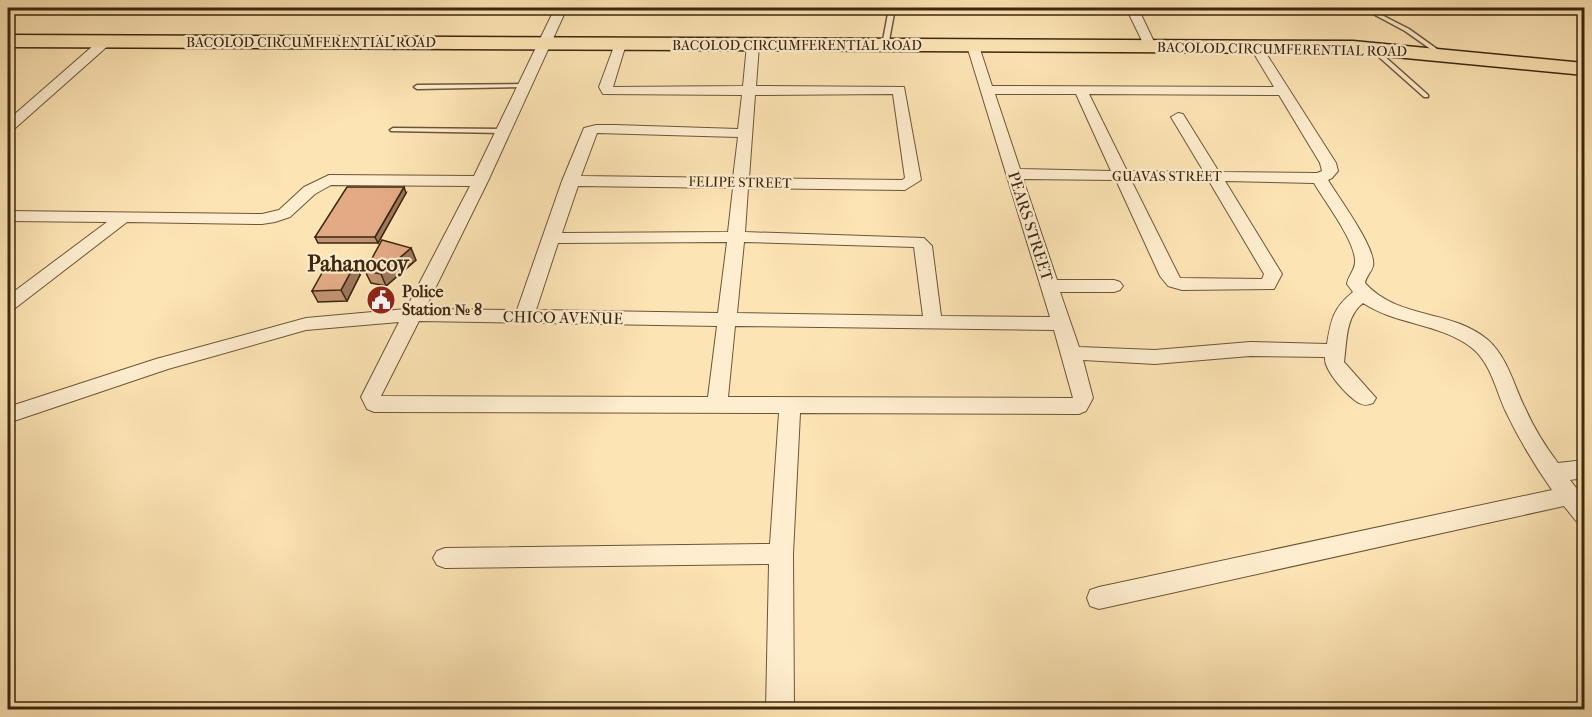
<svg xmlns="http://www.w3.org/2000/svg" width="1592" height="717" font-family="'IM FELL French Canon',serif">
<rect width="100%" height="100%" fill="#fde4b4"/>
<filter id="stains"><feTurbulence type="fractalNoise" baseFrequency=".00333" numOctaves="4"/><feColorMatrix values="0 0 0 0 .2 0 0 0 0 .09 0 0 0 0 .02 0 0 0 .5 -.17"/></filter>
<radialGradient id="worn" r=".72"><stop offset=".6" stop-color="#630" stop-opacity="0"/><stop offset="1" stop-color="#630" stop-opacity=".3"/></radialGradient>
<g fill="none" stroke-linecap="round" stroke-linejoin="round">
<!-- lane casing -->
<g stroke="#6c5638" stroke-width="3">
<path id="lane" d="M 889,8 L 895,8 L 888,46 L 885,48 L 882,46 Z
M 1362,8 L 1368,8 L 1409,29 L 1444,54 L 1439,55 L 1405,31 Z
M 1370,47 L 1374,47 L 1428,95 L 1428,97 L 1424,97 L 1370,49 Z
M 524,84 L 527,86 L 526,87 L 417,89 L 414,87 L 417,85 Z
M 393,128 L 503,129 L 506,131 L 503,133 L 391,131 L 390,130 Z"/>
</g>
<!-- street casing -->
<g stroke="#6c5638" stroke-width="2">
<path id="street" d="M 555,8 L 567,8 L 488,181 L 425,309 L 517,310 L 562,181 L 584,128 L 596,125 L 615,125 L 738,129 L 742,95 L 603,94 L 599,87 L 616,41 L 620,40 L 626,44 L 613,87 L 743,86 L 747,45 L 753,41 L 759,45 L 756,86 L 904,87 L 921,180 L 905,190 L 748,188 L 745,232 L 924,238 L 932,246 L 941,316 L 1050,317 L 967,46 L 969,43 L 973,42 L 979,46 L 992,86 L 1274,87 L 1250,47 L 1256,43 L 1262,47 L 1336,163 L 1338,171 L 1332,178 L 1328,180 C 1338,197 1377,249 1373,266 C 1371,273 1366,276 1365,283 C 1398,320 1452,309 1488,340 C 1508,358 1514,386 1525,408 C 1534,428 1545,446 1558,463 L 1584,460 L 1584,478 L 1570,480 L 1584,498 L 1584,523 L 1576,521 L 1564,506 L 1099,609 L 1090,606 L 1087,598 L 1090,590 L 1099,587 L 1552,490 C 1535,466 1519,439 1506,412 C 1496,391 1491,363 1472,348 C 1440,323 1396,325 1363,303 C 1345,317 1347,342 1344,362 L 1376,398 L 1373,403 C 1368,405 1364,406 1359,403 C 1348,397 1323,370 1325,357 L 1250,356 L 1155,364 L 1083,360 L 1093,398 L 1086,411 L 1079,414 L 800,413 L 793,554 L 794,710 L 766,710 L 769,564 L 445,568 L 437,565 L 433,558 L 437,551 L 445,548 L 770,544 L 779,413 L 374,412 L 367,409 L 361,397 L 399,322 L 306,330 L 168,369 L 8,423 L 8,407 L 156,359 L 306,318 L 406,309 L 470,186 L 331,185 L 315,194 L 290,217 L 275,222 L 262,224 L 127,222 L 14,309 L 8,311 L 8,296 L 107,222 L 8,221 L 8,211 L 262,214 L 279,210 L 304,187 L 329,175 L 474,176 ZM 893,94 L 905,178 L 902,180 L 749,178 L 755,95 ZM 995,94 L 1076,94 L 1111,171 L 1020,169 ZM 1089,94 L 1279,95 L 1320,163 L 1322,171 L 1317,173 L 1219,172 L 1183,114 L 1178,113 L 1171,117 L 1204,172 L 1127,171 ZM 597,133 L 738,137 L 733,178 L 581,176 ZM 1023,179 L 1116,180 L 1160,276 L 1168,286 L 1182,290 L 1274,289 L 1282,274 L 1225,181 L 1314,183 C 1325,202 1356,242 1355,262 C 1355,270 1348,276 1347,284 L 1353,292 C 1333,308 1331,320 1327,344 L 1250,342 L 1155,350 L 1079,347 L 1060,292 L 1114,292 L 1120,290 L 1123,286 L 1120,282 L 1114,280 L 1057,280 ZM 1131,180 L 1209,181 L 1264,274 L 1262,279 L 1180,278 ZM 578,186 L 733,188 L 728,232 L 562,233 ZM 727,242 L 718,313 L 536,310 L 558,243 ZM 744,242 L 914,247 L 923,316 L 737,313 ZM 419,321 L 717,326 L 708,397 L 381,396 ZM 735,326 L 1054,330 L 1073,398 L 728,397 Z
M 1126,8 L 1138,8 L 1156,46 L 1154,49 L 1146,49 Z
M 106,37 L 110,38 L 112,41 L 110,44 L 13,130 L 8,131 L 8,120 L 102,38 Z"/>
</g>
<!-- primary casing -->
<g stroke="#3b270e" stroke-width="3">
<path id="primary" d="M 8,35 L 1353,41 L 1584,63 L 1584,75 L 1353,53 L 8,47 Z"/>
</g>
<!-- lane -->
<use href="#lane" fill="#feedce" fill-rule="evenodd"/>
<!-- street -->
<use href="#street" fill="#feedce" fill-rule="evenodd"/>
<!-- primary -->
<use href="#primary" fill="#fde4b4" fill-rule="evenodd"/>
</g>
<!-- wall -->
<path fill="#c39372" stroke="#3b270e" stroke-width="1.5" d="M 406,193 L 378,243 L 318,243 L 315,237 Z
M 416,260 L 386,286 L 371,283 L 365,271 Z
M 360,275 L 347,301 L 318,302 L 312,291 Z"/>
<!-- shaded-wall -->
<path fill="#9f785d" stroke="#3b270e" stroke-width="1.5" d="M 404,187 L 406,193 L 378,243 L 375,237 Z
M 411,248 L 416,260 L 386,286 L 381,274 Z
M 355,264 L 360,275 L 347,301 L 341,290 Z"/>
<!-- building -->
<path fill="#e3ab85" stroke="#3b270e" stroke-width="1.5" d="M 347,187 L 404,187 L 375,237 L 315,237 Z
M 382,240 L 411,248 L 381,274 L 365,271 Z
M 327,264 L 355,264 L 341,290 L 312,291 Z"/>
<!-- icons -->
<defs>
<g id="civic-disc" transform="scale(1.5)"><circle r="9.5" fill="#8f2418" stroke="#feedce"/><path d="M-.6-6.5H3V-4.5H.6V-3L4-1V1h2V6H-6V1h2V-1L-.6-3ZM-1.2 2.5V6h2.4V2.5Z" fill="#fff"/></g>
</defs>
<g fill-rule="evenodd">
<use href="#civic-disc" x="381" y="300"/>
</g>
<g text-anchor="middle" stroke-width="4.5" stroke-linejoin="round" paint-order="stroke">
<!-- far-street labels -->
<g font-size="14" fill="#3b270e" stroke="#feedce">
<text x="311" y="47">BACOLOD CIRCUMFERENTIAL ROAD</text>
<text x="797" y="50">BACOLOD CIRCUMFERENTIAL ROAD</text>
<text transform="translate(1282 49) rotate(1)" y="5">BACOLOD CIRCUMFERENTIAL ROAD</text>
<text x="1167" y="181">GUAVAS STREET</text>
<text transform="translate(740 182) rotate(1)" y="5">FELIPE STREET</text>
</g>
<!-- street labels -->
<g font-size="16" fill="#3b270e" stroke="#feedce">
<text transform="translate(1031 226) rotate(72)" y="6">PEARS STREET</text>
<text transform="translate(563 317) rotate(1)" y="6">CHICO AVENUE</text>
</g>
<!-- poi labels -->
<g font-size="16" font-weight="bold" fill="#3b270e" stroke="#feedce" text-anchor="start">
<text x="402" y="297">Police<tspan x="402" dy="18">Station № 8</tspan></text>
</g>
<!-- district labels -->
<g font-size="22" font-weight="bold" fill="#3b270e" stroke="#feedce">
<text x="358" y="271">Pahanocoy</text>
</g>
</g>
<!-- margin -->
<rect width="1592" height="717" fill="none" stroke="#fde4b4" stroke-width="30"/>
<rect x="9" y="9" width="1574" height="699" fill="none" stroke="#3b270e" stroke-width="3"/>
<rect x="15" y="15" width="1562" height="687" fill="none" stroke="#3b270e" stroke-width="1.5"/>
<rect width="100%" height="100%" filter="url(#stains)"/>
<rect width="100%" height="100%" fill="url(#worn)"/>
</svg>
